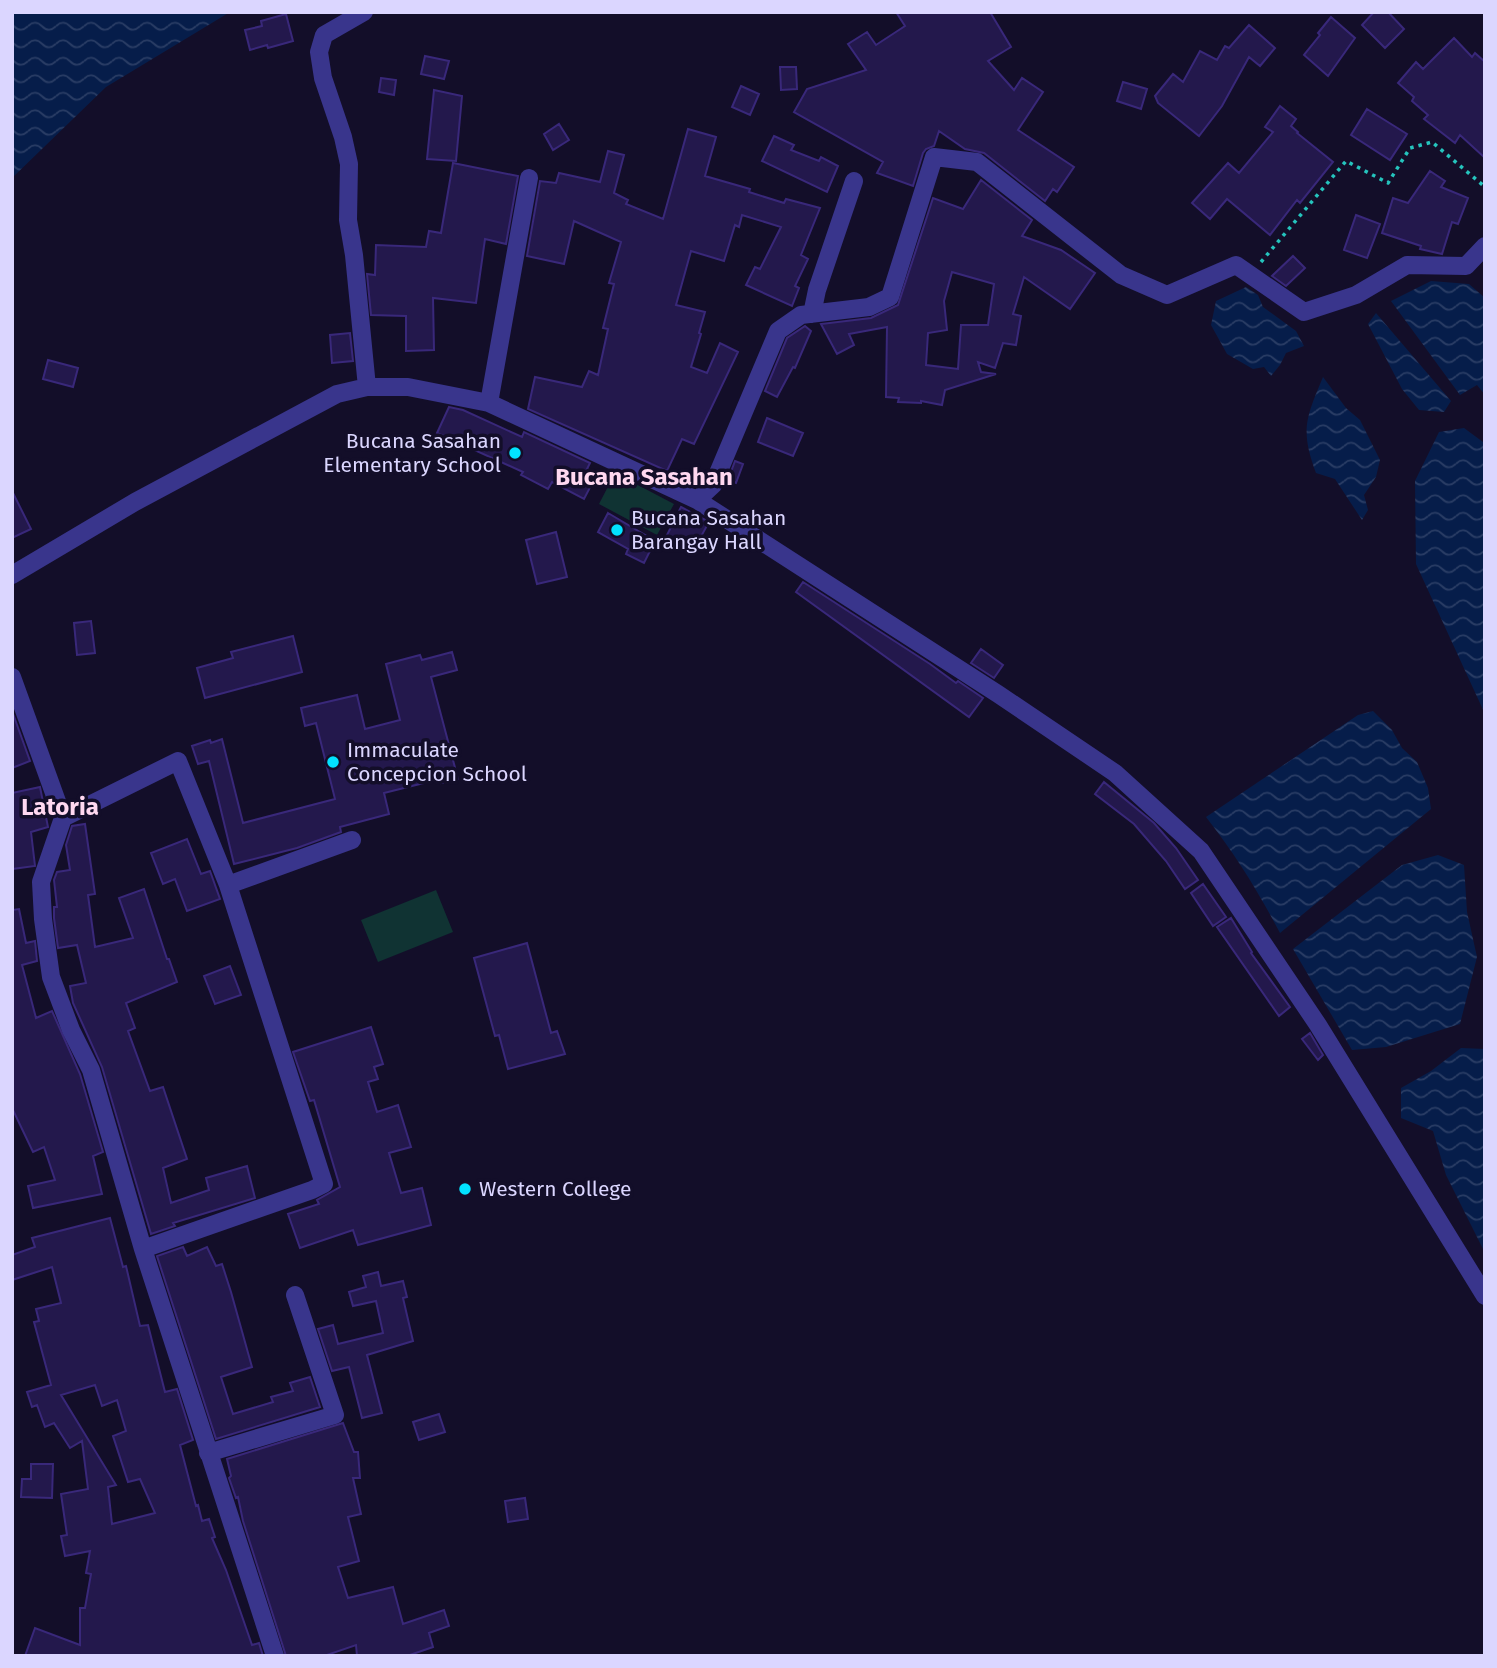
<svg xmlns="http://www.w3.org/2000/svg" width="1497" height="1668" font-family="'Fira Sans',sans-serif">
<defs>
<pattern id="water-waves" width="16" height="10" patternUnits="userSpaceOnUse" patternTransform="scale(1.75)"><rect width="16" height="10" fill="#061d4a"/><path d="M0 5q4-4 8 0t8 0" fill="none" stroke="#2a3d65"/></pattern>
</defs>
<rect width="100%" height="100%" fill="#130e29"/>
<!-- grass -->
<path fill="#103333" d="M 615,473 L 674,504 L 657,535 L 599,504 Z
M 436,890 L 453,932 L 378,962 L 361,920 Z"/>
<!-- water -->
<path fill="url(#water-waves)" d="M 12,12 L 230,12 L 106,87 L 12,178 Z
M 1431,281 L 1469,284 L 1485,298 L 1485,395 L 1477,385 L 1460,395 L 1391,301 Z
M 1246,287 L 1258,295 L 1263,307 L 1296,331 L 1304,346 L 1286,353 L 1280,365 L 1271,376 L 1264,367 L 1253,369 L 1227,354 L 1211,325 L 1216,301 Z
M 1376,313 L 1451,401 L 1444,412 L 1419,410 L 1402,389 L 1368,324 Z
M 1323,377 L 1346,408 L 1360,420 L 1380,460 L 1376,477 L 1364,495 L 1368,510 L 1362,520 L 1335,479 L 1316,473 C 1300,430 1306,418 1323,377 Z
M 1464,428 L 1483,442 L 1485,448 L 1485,714 L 1416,564 L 1415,481 L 1439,432 Z
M 1373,711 L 1392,730 L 1402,748 L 1417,762 L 1428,788 L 1431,809 L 1280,933 C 1258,891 1235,854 1206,817 L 1358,715 Z
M 1438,855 L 1464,865 L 1467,912 L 1477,957 L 1460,1024 L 1386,1047 L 1352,1050 L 1293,949 L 1402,865 Z
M 1461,1048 L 1485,1049 L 1485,1253 L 1446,1175 L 1433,1131 L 1401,1118 L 1401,1088 L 1431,1071 Z"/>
<!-- building -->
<path fill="#23184c" stroke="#39287a" stroke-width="2" fill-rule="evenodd" d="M 896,12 L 990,12 L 1011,47 L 988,61 L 1014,90 L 1022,78 L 1043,92 L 1018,130 L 1074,167 L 1057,192 L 1053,189 L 1045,201 L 984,153 L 965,149 L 939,131 L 934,146 L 926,149 L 923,153 L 913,186 L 877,173 L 883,162 L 794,112 L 807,89 L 866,70 L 848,44 L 867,32 L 876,45 L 905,26 Z
M 1374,12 L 1388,12 L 1404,29 L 1385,48 L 1362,25 Z
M 286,14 L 293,41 L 268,48 L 267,45 L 250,50 L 245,30 L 262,26 L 261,21 Z
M 1331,17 L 1355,38 L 1328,76 L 1304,55 L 1320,35 L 1318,33 Z
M 1249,25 L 1275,48 L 1260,66 L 1249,57 L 1222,106 L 1199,136 L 1158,103 L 1155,96 L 1173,74 L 1183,82 L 1200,51 L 1217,60 L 1225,46 L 1229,48 Z
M 1454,38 L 1472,57 L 1475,53 L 1485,62 L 1485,158 L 1460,135 L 1455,143 L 1424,119 L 1428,115 L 1412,101 L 1414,97 L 1398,83 L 1416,62 L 1423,69 Z
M 425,56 L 449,61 L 444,79 L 421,74 Z
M 780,67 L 796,67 L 797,89 L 781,90 Z
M 381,78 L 396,80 L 394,95 L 379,92 Z
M 1123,82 L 1147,89 L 1141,109 L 1117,101 Z
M 741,86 L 759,94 L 750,115 L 732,107 Z
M 434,90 L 462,96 L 456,161 L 427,159 Z
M 1280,106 L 1296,119 L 1291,126 L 1298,132 L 1297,133 L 1333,162 L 1300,203 L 1297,200 L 1270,235 L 1227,199 L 1210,219 L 1192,203 L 1228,163 L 1239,173 L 1273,132 L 1265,127 Z
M 1367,109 L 1407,134 L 1390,160 L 1351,135 Z
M 559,124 L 569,140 L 553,150 L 544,134 Z
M 688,129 L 716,137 L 705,176 L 750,189 L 749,192 L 784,203 L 786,199 L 820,208 L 801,255 L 808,259 L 795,286 L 799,288 L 792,306 L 746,285 L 755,267 L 760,269 L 781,227 L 742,215 L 739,227 L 735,225 L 724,261 L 691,251 L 676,305 L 705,312 L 699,333 L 701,334 L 691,367 L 707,373 L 720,343 L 738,352 L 694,444 L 682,439 L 667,471 L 528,409 L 535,377 L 582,387 L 589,371 L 598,375 L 608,329 L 603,328 L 614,284 L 609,283 L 621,242 L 574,221 L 564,264 L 527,256 L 540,181 L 556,183 L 559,173 L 600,182 L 608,151 L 624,155 L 614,193 L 628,200 L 626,204 L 663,219 Z
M 774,136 L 794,145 L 791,150 L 819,161 L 821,157 L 838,166 L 827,192 L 762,161 Z
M 453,163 L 518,176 L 506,244 L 485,239 L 476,303 L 433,298 L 434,350 L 406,351 L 406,316 L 371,315 L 367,274 L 375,275 L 376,245 L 426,247 L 429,231 L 441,233 Z
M 1430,171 L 1445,181 L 1441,187 L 1468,198 L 1458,224 L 1452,222 L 1442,254 L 1420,249 L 1421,246 L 1382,233 L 1393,198 L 1408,203 Z
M 981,180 L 1032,220 L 1022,236 L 1061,250 L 1095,273 L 1070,309 L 1024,277 L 1013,314 L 1021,316 L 1016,345 L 1003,343 L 995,368 L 978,362 L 981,372 L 996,374 L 945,390 L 942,405 L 921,401 L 921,403 L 898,402 L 899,398 L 886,397 L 887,327 L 849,334 L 854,345 L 837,354 L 821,324 L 871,318 L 898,305 L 933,198 L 963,209 ZM 952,272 L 994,284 L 988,325 L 961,325 L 958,369 L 926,365 L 928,333 L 947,330 L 944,301 Z
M 1356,215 L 1380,224 L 1367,258 L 1344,250 Z
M 1293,256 L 1305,268 L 1286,286 L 1272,276 Z
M 805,326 L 811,331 L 795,368 L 793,367 L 777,397 L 765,391 L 787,338 Z
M 350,333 L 353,361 L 332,363 L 330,335 Z
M 48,360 L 78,368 L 73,387 L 43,379 Z
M 449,407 L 463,410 L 522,437 L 524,432 L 590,463 L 587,469 L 597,474 L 584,499 L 552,482 L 548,489 L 521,475 L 523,472 L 437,433 Z
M 767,418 L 803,433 L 793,456 L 758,442 Z
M 735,461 L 743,464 L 736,483 L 728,480 Z
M 12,491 L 31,529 L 12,538 Z
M 681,507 L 709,522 L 692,553 L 665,539 Z
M 608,513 L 655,541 L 644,563 L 626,554 L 628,549 L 598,532 Z
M 556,532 L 567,577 L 537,584 L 526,540 Z
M 803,582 L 930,664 L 956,683 L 958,681 L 983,698 L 969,717 L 796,592 Z
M 91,621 L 95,653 L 77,655 L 74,623 Z
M 293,636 L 302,672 L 205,698 L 197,668 L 233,658 L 231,652 Z
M 981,649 L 1003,665 L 994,678 L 971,663 Z
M 452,652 L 457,670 L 431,677 L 458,779 L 441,783 L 440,779 L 384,793 L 389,814 L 340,827 L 341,832 L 297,848 L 234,864 L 209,761 L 198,764 L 192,746 L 210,740 L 211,743 L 222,739 L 243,823 L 335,799 L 316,723 L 305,726 L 301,708 L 357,695 L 365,729 L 400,720 L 386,664 L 420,655 L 422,660 Z
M 12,711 L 30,761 L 12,768 Z
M 1104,782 L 1154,823 L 1176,848 L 1198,880 L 1185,889 L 1166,861 L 1134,824 L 1095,794 Z
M 40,787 L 48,827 L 31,832 L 35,866 L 12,869 L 12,793 Z
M 85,824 L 95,894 L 88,895 L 95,947 L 133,938 L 119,898 L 144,889 L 167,959 L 169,959 L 177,982 L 126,1003 L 135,1028 L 128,1031 L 150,1091 L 163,1087 L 187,1159 L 163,1168 L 171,1203 L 209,1190 L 206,1178 L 247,1166 L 255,1198 L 173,1223 L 175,1226 L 151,1234 L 102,1067 L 73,1003 L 70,986 L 86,983 L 77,945 L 58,948 L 54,918 L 54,907 L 57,907 L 54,880 L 57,872 L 70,870 L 66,845 L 72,826 Z
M 187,839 L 201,874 L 210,871 L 220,899 L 187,911 L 175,879 L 163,884 L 151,853 Z
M 1203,884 L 1226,917 L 1213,926 L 1191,893 Z
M 19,909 L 26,943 L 35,941 L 37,961 L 22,965 L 36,1018 L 52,1011 L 80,1074 L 103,1152 L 93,1156 L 102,1194 L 33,1208 L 28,1186 L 55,1180 L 44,1147 L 33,1152 L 12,1108 L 12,910 Z
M 1231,918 L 1252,952 L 1251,953 L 1290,1007 L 1279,1016 L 1217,927 Z
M 527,943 L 551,1033 L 557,1031 L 565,1054 L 508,1069 L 499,1035 L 495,1036 L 474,958 Z
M 230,966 L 241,995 L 215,1004 L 204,976 Z
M 371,1027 L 383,1064 L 374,1067 L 378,1079 L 368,1082 L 377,1112 L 398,1105 L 411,1147 L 389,1153 L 401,1193 L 422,1188 L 431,1225 L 358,1245 L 353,1230 L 300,1248 L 288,1214 L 319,1204 L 317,1200 L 340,1187 L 314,1100 L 310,1101 L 293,1052 Z
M 1310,1033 L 1323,1055 L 1318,1060 L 1302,1039 Z
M 110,1218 L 123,1267 L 126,1266 L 140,1326 L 148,1325 L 165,1392 L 177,1389 L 193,1440 L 180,1445 L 196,1506 L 198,1505 L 202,1521 L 209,1519 L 215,1537 L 212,1538 L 226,1570 L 252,1645 L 259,1643 L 263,1656 L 25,1656 L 35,1628 L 80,1645 L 80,1608 L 85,1608 L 91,1574 L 86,1573 L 90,1551 L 65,1556 L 61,1536 L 67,1535 L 61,1494 L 88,1489 L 82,1441 L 70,1448 L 54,1423 L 45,1427 L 37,1405 L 32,1407 L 27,1392 L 51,1385 L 34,1322 L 39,1321 L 36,1309 L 61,1303 L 52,1267 L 12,1280 L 12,1255 L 35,1247 L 32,1238 ZM 95,1385 L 102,1406 L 117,1400 L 126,1431 L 113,1436 L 128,1482 L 140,1479 L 155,1513 L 112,1524 L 108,1487 L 116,1485 L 61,1395 Z
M 183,1247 L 187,1256 L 207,1247 L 216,1266 L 222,1264 L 231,1292 L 252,1367 L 221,1377 L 233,1414 L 273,1402 L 271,1397 L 293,1391 L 290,1383 L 310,1377 L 320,1407 L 216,1439 L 157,1256 Z
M 378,1272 L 381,1286 L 403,1281 L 407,1297 L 403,1298 L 413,1341 L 367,1355 L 382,1413 L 362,1418 L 349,1367 L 332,1371 L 318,1329 L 333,1325 L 338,1344 L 383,1333 L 376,1301 L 353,1306 L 349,1292 L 366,1287 L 363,1276 Z
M 439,1414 L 445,1432 L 419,1440 L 413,1422 Z
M 343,1423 L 354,1452 L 358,1452 L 360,1478 L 353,1478 L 361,1514 L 348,1517 L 359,1561 L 338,1567 L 348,1598 L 393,1587 L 403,1624 L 444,1610 L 449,1626 L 429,1633 L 433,1647 L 407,1656 L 357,1656 L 356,1645 L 324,1656 L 286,1656 L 243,1521 L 238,1497 L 236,1498 L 229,1478 L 231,1476 L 227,1459 Z
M 31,1464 L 53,1464 L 52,1498 L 21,1497 L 22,1479 L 31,1479 Z
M 525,1498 L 528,1519 L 508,1522 L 505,1501 Z"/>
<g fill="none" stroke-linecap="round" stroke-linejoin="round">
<!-- path -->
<path stroke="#25c4bd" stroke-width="3.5" stroke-dasharray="3.5 5" stroke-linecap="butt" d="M 1261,262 L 1346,161 L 1388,183 L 1410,148 L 1432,142 L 1485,187"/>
<!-- minor -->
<path stroke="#39358c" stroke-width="18" d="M 364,12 L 324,35 L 319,52 L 323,78 L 343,137 L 349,164 L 348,220 L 354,255 L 367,387
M 812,314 L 817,290 L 854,181
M 489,403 L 529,178
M 697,500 L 713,485 L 778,331 L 801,315 L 869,307 L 890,297 L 934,157 L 977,162 L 1121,275 L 1167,295 L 1236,265 L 1304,312 L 1356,295 L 1407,265 L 1466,266 L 1485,246
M 12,575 L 135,502 L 337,394 L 367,387 L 408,387 L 489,403 L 697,500 L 998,694 L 1115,773 L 1201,851 L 1318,1025 L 1485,1296
M 12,677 L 63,818 L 41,882 L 43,919 L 51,977 L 71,1030 L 91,1070 L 143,1249 L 275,1656
M 63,818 L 178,761 L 228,885 L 324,1184 L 312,1190 L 143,1249
M 228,885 L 352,840
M 208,1453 L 335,1415 L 295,1295"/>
</g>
<!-- markers -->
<g fill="#02e2ff" stroke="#130e29" stroke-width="2.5">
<circle cx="515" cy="453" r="7"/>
<circle cx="617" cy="530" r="7"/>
<circle cx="333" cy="762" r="7"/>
<circle cx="465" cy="1189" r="7"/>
</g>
<g text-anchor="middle" stroke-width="7" stroke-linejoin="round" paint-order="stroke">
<!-- poi labels -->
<g font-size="21" fill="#dbd6ff" stroke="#130e29" text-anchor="start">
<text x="501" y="448" text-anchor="end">Bucana Sasahan<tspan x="501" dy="24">Elementary School</tspan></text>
<text x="631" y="525">Bucana Sasahan<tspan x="631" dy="24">Barangay Hall</tspan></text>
<text x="347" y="757">Immaculate<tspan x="347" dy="24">Concepcion School</tspan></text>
<text x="479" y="1196">Western College</text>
</g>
<!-- quarter labels -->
<g font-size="24" font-weight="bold" fill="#ffd8f0" stroke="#130e29">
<text x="644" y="485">Bucana Sasahan</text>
<text x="60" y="815">Latoria</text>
</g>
</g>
<!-- border -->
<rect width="1497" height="1668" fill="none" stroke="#dbd6ff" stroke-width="28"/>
</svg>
